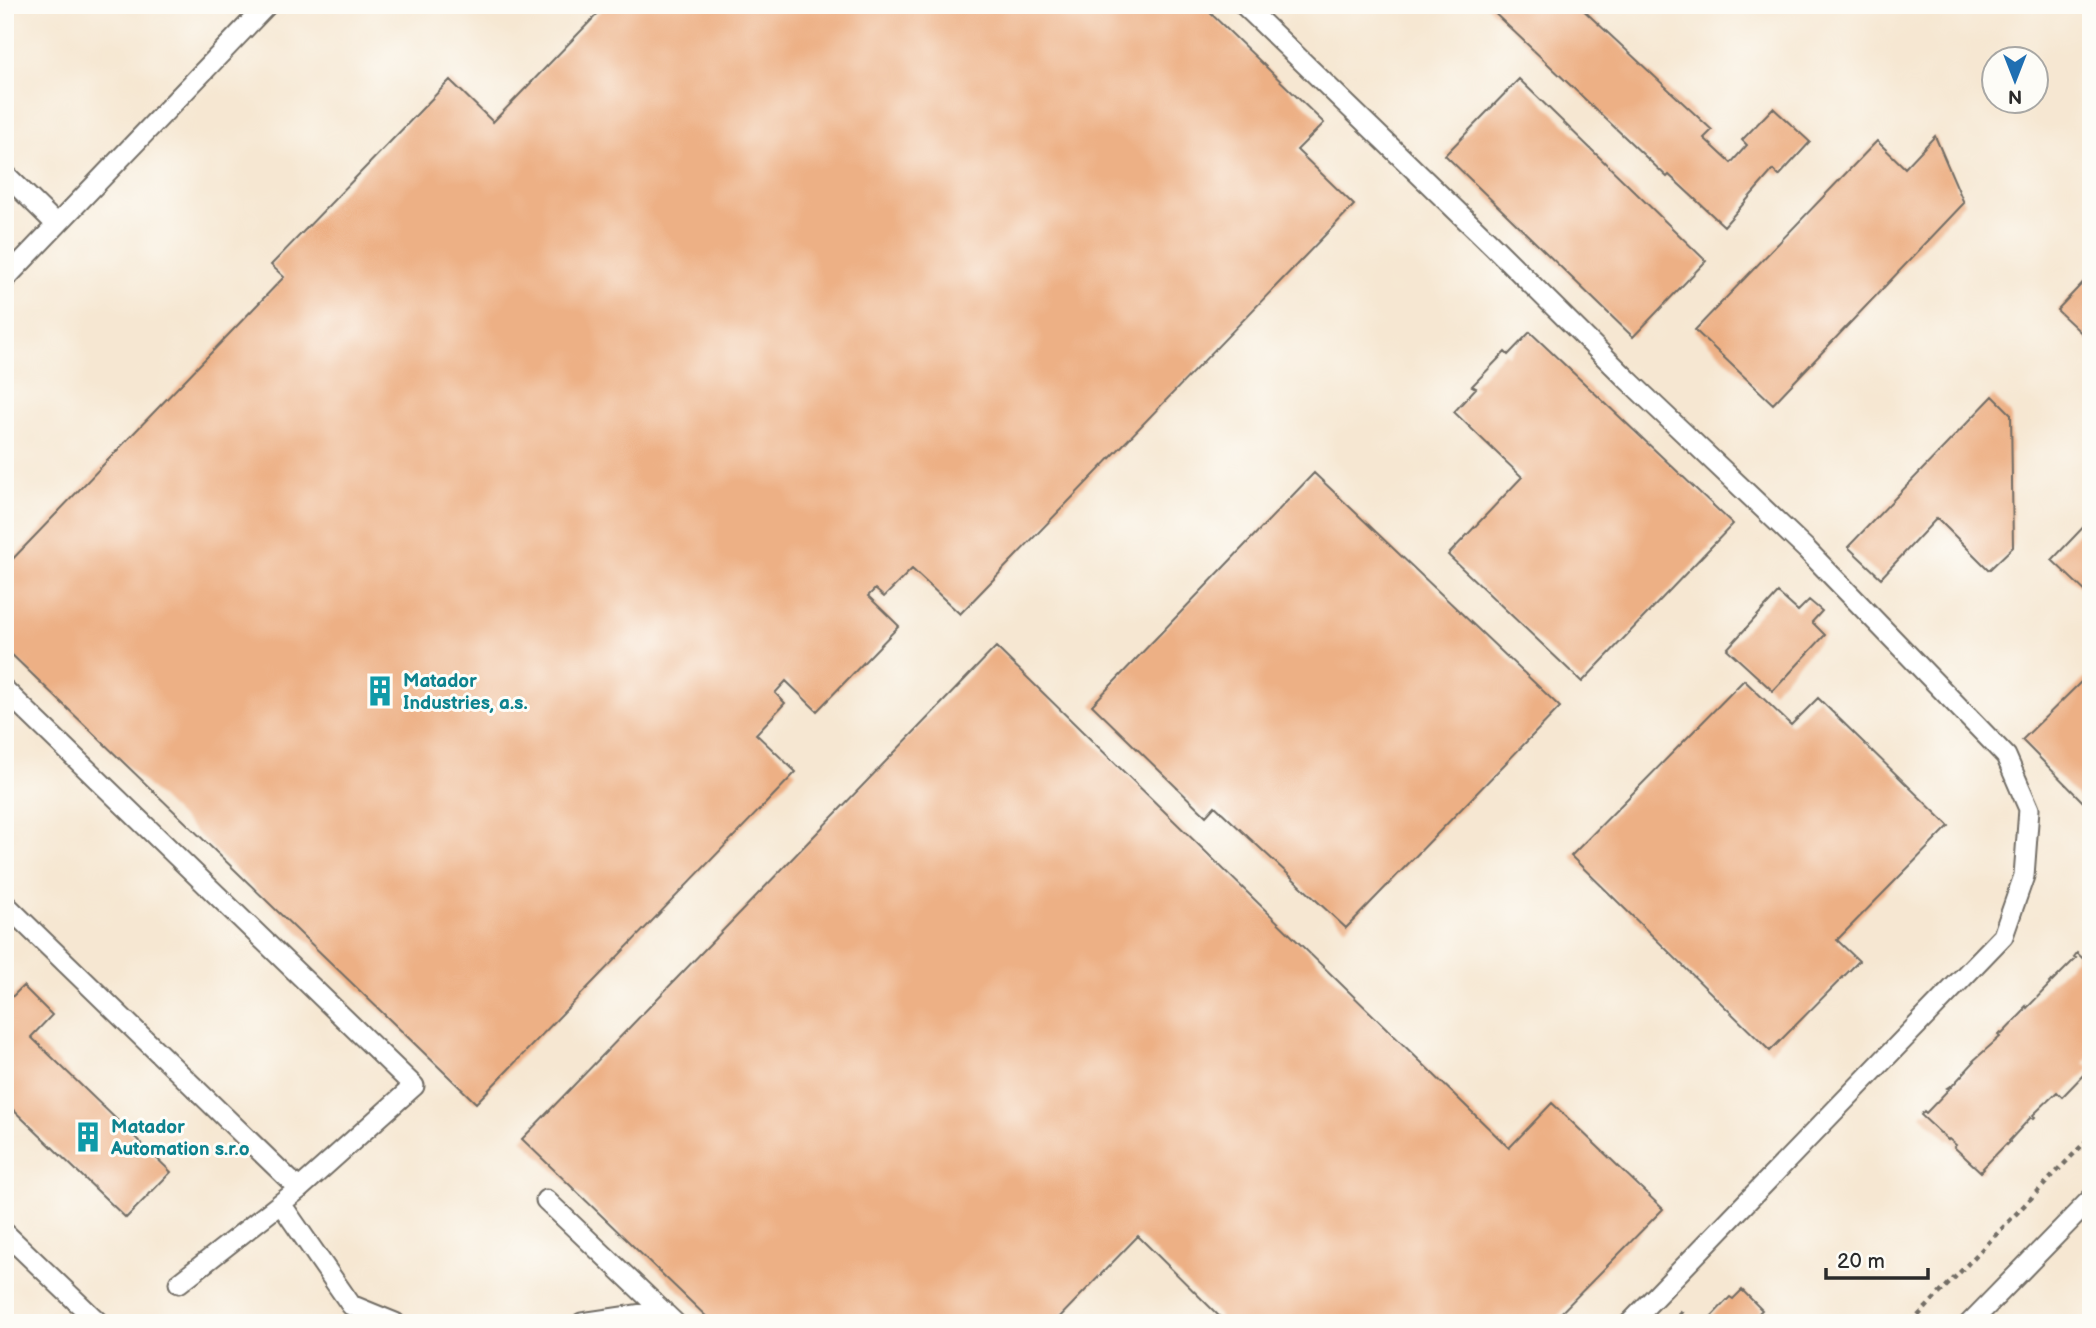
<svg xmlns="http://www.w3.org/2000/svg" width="2096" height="1328" font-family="'Balsamiq Sans',sans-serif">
<rect width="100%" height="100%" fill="#fdfcf7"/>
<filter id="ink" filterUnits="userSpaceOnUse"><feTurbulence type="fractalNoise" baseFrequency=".0143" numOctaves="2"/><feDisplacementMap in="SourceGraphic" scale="14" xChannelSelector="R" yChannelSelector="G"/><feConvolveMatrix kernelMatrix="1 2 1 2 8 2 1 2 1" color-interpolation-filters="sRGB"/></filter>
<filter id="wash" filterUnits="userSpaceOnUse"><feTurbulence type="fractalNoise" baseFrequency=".00686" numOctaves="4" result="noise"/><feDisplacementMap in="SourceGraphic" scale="28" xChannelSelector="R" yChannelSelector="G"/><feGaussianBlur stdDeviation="1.57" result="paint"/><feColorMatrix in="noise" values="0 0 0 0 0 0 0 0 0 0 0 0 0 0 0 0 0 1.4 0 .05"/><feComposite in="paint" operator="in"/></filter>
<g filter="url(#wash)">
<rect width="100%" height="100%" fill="#f6e7d2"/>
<g id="blocks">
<!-- building -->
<path fill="#edb085" d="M 606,5 L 1202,5 L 1324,123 L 1297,150 L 1354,205 L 960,614 L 912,569 L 884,597 L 875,589 L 868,596 L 899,626 L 817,711 L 786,681 L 775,693 L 785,703 L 756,734 L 796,772 L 476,1103 L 5,648 L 5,567 L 284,277 L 271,265 L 450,80 L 493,122 Z
M 1486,5 L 1578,5 L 1712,130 L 1704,138 L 1731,163 L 1747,145 L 1742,140 L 1773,108 L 1810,142 L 1779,176 L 1773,170 L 1724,226 L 1669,175 L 1667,177 Z
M 1519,79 L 1706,261 L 1633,337 L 1445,155 Z
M 1935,136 L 1964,203 L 1773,404 L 1695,330 L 1877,141 L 1905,168 Z
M 2091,274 L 2091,342 L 2057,310 Z
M 1530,332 L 1733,524 L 1582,682 L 1448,555 L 1522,477 L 1454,412 L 1476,388 L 1472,386 L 1505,352 L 1508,355 Z
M 1993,396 L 2011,414 L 2013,547 L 1989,570 L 1937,518 L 1881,578 L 1848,547 Z
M 1314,473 L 1560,707 L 1346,928 L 1215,806 L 1206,816 L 1092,705 Z
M 2091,519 L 2091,597 L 2052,560 Z
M 1778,593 L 1798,611 L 1809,600 L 1822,611 L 1812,622 L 1825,635 L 1773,691 L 1727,649 Z
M 996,647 L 1509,1148 L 1552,1103 L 1663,1209 L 1551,1323 L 1226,1323 L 1138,1236 L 1054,1323 L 713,1323 L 522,1139 Z
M 2085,678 L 2091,684 L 2091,810 L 2022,740 Z
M 1744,680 L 1791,725 L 1818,698 L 1949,826 L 1837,940 L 1859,961 L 1770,1051 L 1571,856 Z
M 2077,953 L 2091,966 L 2091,1056 L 2084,1063 L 2090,1068 L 2062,1097 L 2057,1092 L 2033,1115 L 2035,1117 L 2033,1119 L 2031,1117 L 2009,1141 L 2010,1142 L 2007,1145 L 2006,1144 L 1983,1168 L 1984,1169 L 1981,1172 L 1954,1147 L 1956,1145 L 1949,1139 L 1948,1140 L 1921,1115 L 1924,1111 L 1926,1113 L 1949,1089 L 1947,1088 L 1950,1086 L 1951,1087 L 1974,1062 L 1973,1061 L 2000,1037 L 1998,1035 L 2000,1033 L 2002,1034 L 2025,1010 L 2024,1008 L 2026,1006 L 2027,1008 L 2050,984 L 2049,983 L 2051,981 L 2052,982 L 2076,958 L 2074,957 Z
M 23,986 L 52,1015 L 31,1037 L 171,1172 L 126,1218 L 5,1102 L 5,1004 Z
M 1742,1290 L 1762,1310 L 1753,1319 L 1758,1323 L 1705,1323 L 1730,1297 L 1733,1299 Z"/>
</g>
</g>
<g filter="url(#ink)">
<use href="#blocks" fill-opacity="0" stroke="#726d65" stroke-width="2"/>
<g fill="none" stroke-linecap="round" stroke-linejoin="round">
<!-- lane casing -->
<g stroke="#726d65" stroke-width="23">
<path id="lane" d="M 1244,5 L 1493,246 L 1628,380 L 1806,549 L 2006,756 L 2029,809 L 2024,876 L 2003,936 L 1630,1323
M 5,174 L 56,224
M 5,279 L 267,5
M 5,690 L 414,1086 L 299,1189 L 179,1283
M 5,904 L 299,1189
M 546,1200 L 675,1323
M 281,1204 L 351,1305 L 395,1323
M 5,1233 L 99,1323
M 582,1323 L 663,1311
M 1970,1323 L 2091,1199"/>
</g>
<!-- path -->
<path stroke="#726d65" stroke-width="4.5" stroke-dasharray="5 5" stroke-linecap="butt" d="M 1673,1323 L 1683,1309
M 1911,1323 L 2091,1136"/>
<!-- lane -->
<use href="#lane" stroke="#fff" stroke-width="19"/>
</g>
</g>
<!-- icons -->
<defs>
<g id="building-bare" transform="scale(2.415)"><path d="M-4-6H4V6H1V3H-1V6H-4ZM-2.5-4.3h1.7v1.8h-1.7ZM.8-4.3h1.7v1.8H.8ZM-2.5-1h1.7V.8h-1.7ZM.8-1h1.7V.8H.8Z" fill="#0f9aa8" stroke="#fdfcf7" stroke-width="2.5" paint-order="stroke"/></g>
</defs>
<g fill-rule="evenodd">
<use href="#building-bare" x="380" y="691"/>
<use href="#building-bare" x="88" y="1137"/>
</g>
<g text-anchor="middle" stroke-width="6" stroke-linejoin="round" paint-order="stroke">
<!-- culture labels -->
<g font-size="19" font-weight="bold" fill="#0d838f" stroke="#fdfcf7" text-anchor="start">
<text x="403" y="687">Matador<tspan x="403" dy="22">Industries, a.s.</tspan></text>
<text x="111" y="1133">Matador<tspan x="111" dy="22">Automation s.r.o</tspan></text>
</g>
</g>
<!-- margin -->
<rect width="2096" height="1328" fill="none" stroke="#fdfcf7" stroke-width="28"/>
<!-- north arrow -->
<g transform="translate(2015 80) rotate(180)"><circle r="33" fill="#fdfcf7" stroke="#a9a8a5" stroke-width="2"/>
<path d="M0-5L12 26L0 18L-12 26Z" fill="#1f6fb2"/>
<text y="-10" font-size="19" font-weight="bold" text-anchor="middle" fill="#2b2b2b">N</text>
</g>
<!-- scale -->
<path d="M1826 1268v10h102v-10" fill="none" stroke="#2b2b2b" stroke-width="3.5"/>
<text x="1837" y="1268" font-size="21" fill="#2b2b2b" stroke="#fdfcf7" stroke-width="5" paint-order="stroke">20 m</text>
</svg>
